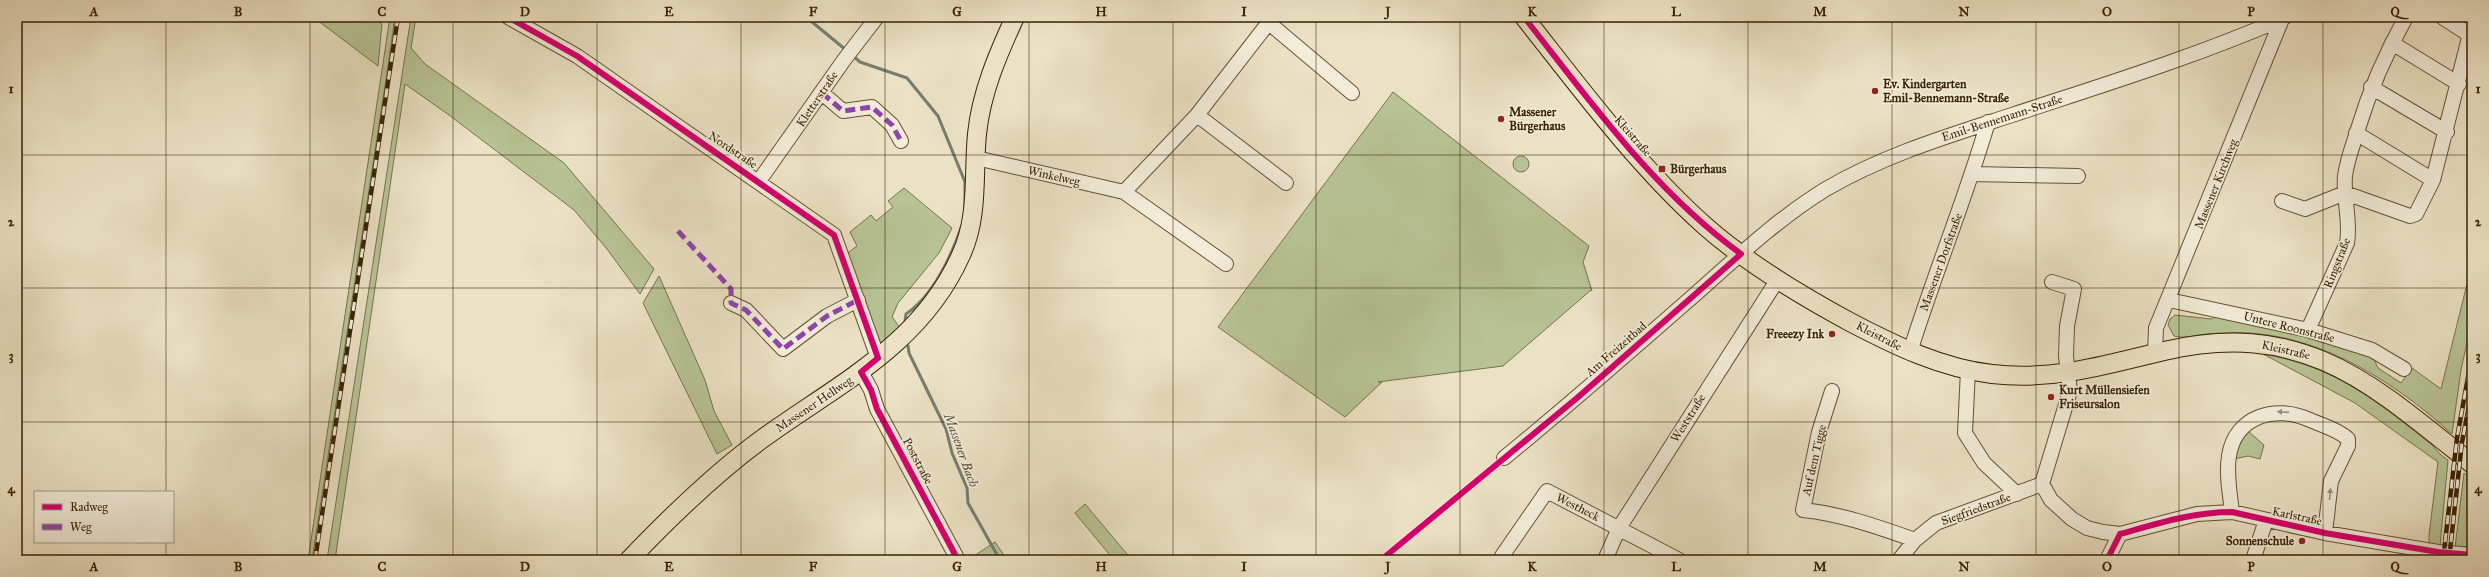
<svg xmlns="http://www.w3.org/2000/svg" width="2489" height="577" font-family="'IM FELL Great Primer',serif">
<rect width="100%" height="100%" fill="#ebe1c4"/>
<filter id="stains"><feTurbulence type="fractalNoise" baseFrequency=".005" numOctaves="4"/><feColorMatrix values="0 0 0 0 .2 0 0 0 0 .09 0 0 0 0 .02 0 0 0 .5 -.17"/></filter>
<radialGradient id="worn" r=".72"><stop offset=".6" stop-color="#630" stop-opacity="0"/><stop offset="1" stop-color="#630" stop-opacity=".3"/></radialGradient>
<!-- green -->
<path fill="#b7c395" stroke="#78724b" d="M 313,17 L 373,17 L 382,24 L 378,66 Z
M 390,17 L 395,17 L 388,66 L 312,560 L 308,560 Z
M 411,17 L 416,17 L 411,48 L 425,64 L 564,163 L 654,269 L 640,294 L 607,249 L 574,210 L 449,115 L 405,84 L 335,560 L 327,560 Z
M 1393,92 L 1589,246 L 1583,262 L 1592,291 L 1591,290 L 1503,366 L 1378,382 L 1382,382 L 1345,417 L 1218,327 Z
M1513 164a8 8 0 1 1 16 0a8 8 0 1 1-16 0Z
M 904,188 L 952,228 L 939,253 L 898,303 L 892,317 L 901,329 L 884,345 L 878,344 L 845,255 L 857,246 L 850,232 L 871,215 L 876,221 L 893,207 L 888,201 Z
M 659,276 L 705,380 L 714,411 L 732,445 L 717,454 L 643,303 Z
M 2469,276 L 2472,276 L 2472,320 L 2461,370 L 2452,434 C 2397,384 2326,338 2250,333 C 2236,332 2221,333 2207,334 C 2195,335 2186,339 2174,336 L 2168,325 L 2170,319 L 2175,315 L 2212,319 L 2216,314 L 2371,353 L 2378,368 L 2401,383 L 2412,368 L 2441,389 Z
M 2263,354 C 2337,367 2375,400 2432,445 L 2441,455 L 2448,460 L 2440,546 L 2429,543 L 2429,535 L 2438,462 L 2355,403 Z
M 2248,431 L 2264,445 L 2260,459 L 2248,456 L 2234,459 L 2237,447 Z
M 2464,473 L 2472,479 L 2472,546 L 2455,548 Z
M 1085,504 L 1132,560 L 1114,560 L 1075,513 Z
M 995,542 L 1007,560 L 968,560 Z"/>
<g fill="none" stroke-linecap="round" stroke-linejoin="round">
<!-- stream -->
<path stroke="#737e71" stroke-width="3" d="M 806,17 L 846,50
M 852,55 L 860,62 L 907,78 L 938,116 L 965,182 L 965,206
M 905,321 L 906,314 C 934,295 951,257 962,225
M 908,346 L 909,353 L 946,429 L 952,453 L 967,488 L 968,503 L 1000,560"/>
<!-- minor casing -->
<g stroke="#665132" stroke-width="16">
<path id="minor" d="M 508,17 L 577,56 L 834,235 L 878,358
M 2442,17 L 2470,35
M 1269,23 L 1352,93
M 2392,43 L 2459,84
M 2371,87 L 2447,132
M 822,93 L 843,111 L 872,107 L 892,125 L 901,141
M 1197,115 L 1286,183
M 2356,133 L 2433,180
M 985,160 L 1124,192 L 1197,115 L 1273,17
M 1973,174 L 2078,176
M 759,181 L 844,60 L 877,17
M 1124,192 L 1226,264
M 2282,201 L 2305,209 L 2345,193 L 2410,216 L 2416,214 L 2433,180 L 2472,26
M 2052,282 L 2074,289 L 2067,326 L 2066,356 L 2070,391 L 2042,484 L 2051,500 L 2072,519 L 2087,528 L 2103,532 L 2120,534 L 2197,514 L 2232,512 L 2325,533 L 2438,552 L 2472,555
M 2169,300 L 2308,330 L 2372,350 L 2404,369
M 731,303 L 746,310 L 783,349 L 827,316 L 858,300
M 2308,330 L 2347,243 C 2351,221 2343,199 2345,176 C 2347,160 2353,145 2358,129 C 2370,89 2386,53 2406,17
M 1910,352 C 1934,275 1965,200 1988,122
M 2155,353 L 2156,328 L 2282,19 L 2285,17
M 1968,370 L 1965,433 L 1984,463 L 2017,494
M 861,372 L 871,390 L 877,409 L 958,560
M 1832,391 L 1819,432 L 1803,510 C 1842,514 1878,527 1915,540
M 1504,458 C 1568,406 1629,352 1691,298 C 1734,260 1777,219 1826,189 C 1884,155 1948,136 2012,115 C 2103,85 2194,57 2282,19
M 2232,512 C 2230,494 2226,474 2229,456 C 2235,416 2276,404 2310,420 C 2321,425 2339,430 2348,439 L 2348,446 L 2331,481 L 2325,533
M 1502,556 L 1547,491 L 1679,560
M 1605,560 L 1619,528 L 1778,279
M 1899,560 L 1915,540 L 1936,523 L 2042,484
M 2107,560 L 2120,534
M 2253,560 L 2266,520"/>
</g>
<!-- major casing -->
<g stroke="#392101" stroke-width="20">
<path id="major" d="M 1524,17 C 1581,89 1636,164 1705,226 C 1748,264 1800,295 1850,322 C 1896,346 1941,368 1992,374 C 2056,381 2104,365 2164,351 C 2304,319 2371,383 2472,464
M 629,560 C 670,517 714,474 762,439 C 838,384 921,345 961,255 C 979,216 973,176 977,134 C 981,93 998,54 1015,17"/>
</g>
<!-- minor -->
<use href="#minor" stroke="#f2ecd9" stroke-width="14"/>
<!-- major -->
<use href="#major" stroke="#ebe1c4" stroke-width="18"/>
<!-- rail casing -->
<g stroke="#392101" stroke-width="4.5">
<path id="rail" d="M 315,560 L 398,17
M 2443,560 L 2457,438 L 2472,355
M 2449,560 L 2462,442 L 2472,391"/>
</g>
<!-- rail -->
<use href="#rail" stroke="#f2ecd9" stroke-width="3" stroke-dasharray="9" stroke-linecap="butt"/>
<!-- quiet -->
<path stroke="#8e44ad" stroke-width="5" stroke-dasharray="10 5" stroke-linecap="butt" d="M 822,93 L 843,111 L 872,107 L 892,125 L 901,141
M 678,231 L 731,289 L 731,303 L 746,310 L 783,349 L 827,316 L 858,300"/>
<!-- cycleway casing -->
<g stroke="#f2ecd9" stroke-width="8">
<path id="cycleway" d="M 508,17 L 577,56 L 834,235 L 878,358 L 861,372 L 871,390 L 877,409 L 958,560
M 1381,560 L 1577,398 L 1741,254 C 1654,191 1590,101 1524,17
M 2107,560 L 2120,534 C 2156,524 2193,512 2232,512 L 2325,533 L 2438,552 L 2472,555"/>
</g>
<!-- cycleway -->
<use href="#cycleway" stroke="#d6006c" stroke-width="6"/>
</g>
<!-- one-way arrows -->
<defs><path id="oneway-solid" d="M-6-.8H1V-3.2L6.5 0L1 3.2V.8H-6Z"/></defs>
<g fill="#9f9178">
<use href="#oneway-solid" transform="translate(2283 412) rotate(-176)"/>
<use href="#oneway-solid" transform="translate(2330 494) rotate(-85)"/>
</g>
<!-- grid -->
<path fill="none" stroke="#392101" stroke-width="1" stroke-opacity="0.55" d="M 166,17 L 166,492M 310,17 L 310,560M 453,17 L 453,560M 597,17 L 597,560M 741,17 L 741,560M 885,17 L 885,560M 1029,17 L 1029,560M 1173,17 L 1173,560M 1316,17 L 1316,560M 1460,17 L 1460,560M 1604,17 L 1604,560M 1748,17 L 1748,560M 1892,17 L 1892,560M 2036,17 L 2036,560M 2179,17 L 2179,560M 2323,17 L 2323,560M 17,155 L 2472,155M 17,288 L 2472,288M 17,422 L 2472,422M 166,542 L 166,560"/>
<!-- markers -->
<g fill="#8f2418" stroke="#f2ecd9" stroke-width="1.5">
<circle cx="1875" cy="91" r="4"/>
<circle cx="1501" cy="119" r="4"/>
<rect x="1658" y="165" width="8" height="8" rx="2"/>
<circle cx="1832" cy="334" r="4"/>
<circle cx="2051" cy="397" r="4"/>
<circle cx="2302" cy="541" r="4"/>
</g>
<g text-anchor="middle" stroke-width="3.5" stroke-linejoin="round" paint-order="stroke">
<!-- poi labels -->
<g font-size="12" font-weight="bold" fill="#392101" stroke="#f2ecd9" text-anchor="start">
<text x="1883" y="88">Ev. Kindergarten<tspan x="1883" dy="14">Emil-Bennemann-Straße</tspan></text>
<text x="1509" y="116">Massener<tspan x="1509" dy="14">Bürgerhaus</tspan></text>
<text x="1670" y="173">Bürgerhaus</text>
<text x="1824" y="338" text-anchor="end">Freeezy Ink</text>
<text x="2059" y="394">Kurt Müllensiefen<tspan x="2059" dy="14">Friseursalon</tspan></text>
<text x="2294" y="545" text-anchor="end">Sonnenschule</text>
</g>
<!-- street labels -->
<g font-size="12" fill="#392101" stroke="#f2ecd9">
<text transform="translate(817 99) rotate(-56)" y="4">Kletterstraße</text>
<text transform="translate(2002 118) rotate(-18)" y="4">Emil-Bennemann-Straße</text>
<text transform="translate(1633 136) rotate(49)" y="4">Kleistraße</text>
<text transform="translate(733 150) rotate(34)" y="4">Nordstraße</text>
<text transform="translate(1054 176) rotate(13)" y="4">Winkelweg</text>
<text transform="translate(2216 184) rotate(-68)" y="4">Massener Kirchweg</text>
<text transform="translate(1941 262) rotate(-70)" y="4">Massener Dorfstraße</text>
<text transform="translate(2337 263) rotate(-68)" y="4">Ringstraße</text>
<text transform="translate(2289 327) rotate(14)" y="4">Untere Roonstraße</text>
<text transform="translate(1879 336) rotate(27)" y="4">Kleistraße</text>
<text transform="translate(1616 349) rotate(-41)" y="4">Am Freizeitbad</text>
<text transform="translate(2286 350) rotate(13)" y="4">Kleistraße</text>
<text transform="translate(814 404) rotate(-34)" y="4">Massener Hellweg</text>
<text transform="translate(1688 418) rotate(-58)" y="4">Weststraße</text>
<text transform="translate(1814 460) rotate(-77)" y="4">Auf dem Tigge</text>
<text transform="translate(918 461) rotate(62)" y="4">Poststraße</text>
<text transform="translate(1578 507) rotate(27)" y="4">Westheck</text>
<text transform="translate(1976 509) rotate(-20)" y="4">Siegfriedstraße</text>
<text transform="translate(2297 516) rotate(12)" y="4">Karlstraße</text>
</g>
<!-- water labels -->
<g font-size="13" font-style="italic" fill="#565039" stroke="#f2ecd9">
<text transform="translate(962 450) rotate(70)" y="5">Massener Bach</text>
</g>
</g>
<!-- margin -->
<rect width="2489" height="577" fill="none" stroke="#ebe1c4" stroke-width="44"/>
<!-- legend -->
<rect x="34" y="491" width="140" height="52" fill="#f2ecd9" stroke="#a89b83"/>
<rect x="42" y="504" width="20" height="6" fill="#d6006c" stroke="#a89b83"/>
<text x="70" y="511" font-size="12" fill="#392101">Radweg</text>
<rect x="42" y="524" width="20" height="6" fill="#8e44ad" stroke="#a89b83"/>
<text x="70" y="531" font-size="12" fill="#392101">Weg</text>
<rect x="22" y="22" width="2445" height="533" fill="none" stroke="#392101" stroke-width="1.5"/>
<g font-size="13" text-anchor="middle" font-weight="bold" fill="#392101">
<text x="94" y="16">A</text>
<text x="238" y="16">B</text>
<text x="382" y="16">C</text>
<text x="525" y="16">D</text>
<text x="669" y="16">E</text>
<text x="813" y="16">F</text>
<text x="957" y="16">G</text>
<text x="1101" y="16">H</text>
<text x="1244" y="16">I</text>
<text x="1388" y="16">J</text>
<text x="1532" y="16">K</text>
<text x="1676" y="16">L</text>
<text x="1820" y="16">M</text>
<text x="1964" y="16">N</text>
<text x="2107" y="16">O</text>
<text x="2251" y="16">P</text>
<text x="2395" y="16">Q</text>
<text x="11" y="93">1</text>
<text x="2478" y="93">1</text>
<text x="11" y="226">2</text>
<text x="2478" y="226">2</text>
<text x="11" y="360">3</text>
<text x="2478" y="360">3</text>
<text x="11" y="493">4</text>
<text x="2478" y="493">4</text>
<text x="94" y="571">A</text>
<text x="238" y="571">B</text>
<text x="382" y="571">C</text>
<text x="525" y="571">D</text>
<text x="669" y="571">E</text>
<text x="813" y="571">F</text>
<text x="957" y="571">G</text>
<text x="1101" y="571">H</text>
<text x="1244" y="571">I</text>
<text x="1388" y="571">J</text>
<text x="1532" y="571">K</text>
<text x="1676" y="571">L</text>
<text x="1820" y="571">M</text>
<text x="1964" y="571">N</text>
<text x="2107" y="571">O</text>
<text x="2251" y="571">P</text>
<text x="2395" y="571">Q</text>
</g>
<rect width="100%" height="100%" filter="url(#stains)"/>
<rect width="100%" height="100%" fill="url(#worn)"/>
</svg>
